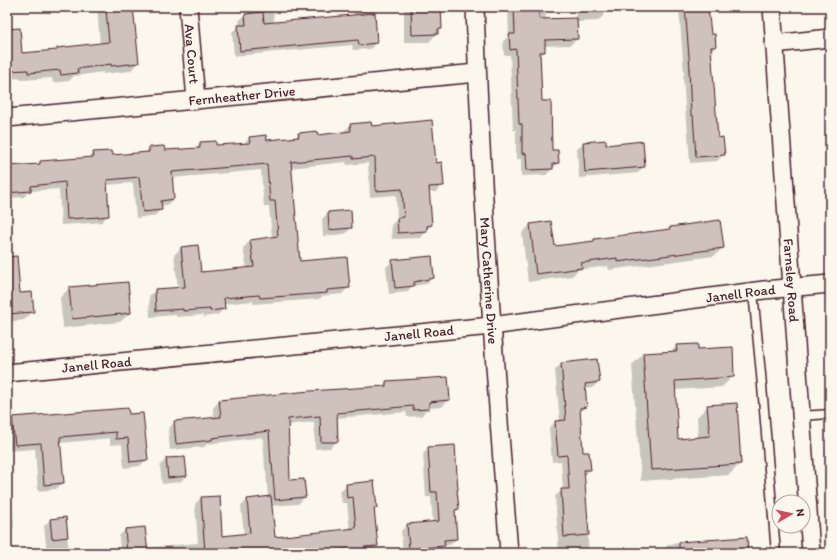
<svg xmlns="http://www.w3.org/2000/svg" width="837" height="560" font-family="Itim,sans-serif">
<rect width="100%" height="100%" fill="#fbf7ec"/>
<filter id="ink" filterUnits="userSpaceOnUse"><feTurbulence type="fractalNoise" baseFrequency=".025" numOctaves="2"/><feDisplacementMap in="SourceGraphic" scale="8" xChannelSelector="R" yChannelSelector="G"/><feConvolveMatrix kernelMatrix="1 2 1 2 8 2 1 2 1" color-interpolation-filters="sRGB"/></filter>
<g filter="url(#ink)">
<!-- shadow -->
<path fill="#0003" d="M 97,7 L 127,7 L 138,63 L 130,71 L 103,74 L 103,72 L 74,76 L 69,81 L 53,83 L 52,78 L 21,80 L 20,78 L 7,79 L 7,30 L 21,54 L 55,51 L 58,49 L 100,44 Z
M 247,7 L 273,7 L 274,23 L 354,16 L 353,7 L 374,7 L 376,43 L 370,49 L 353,50 L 352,45 L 234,56 L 232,32 L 240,26 L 239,21 L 245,15 L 248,15 Z
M 404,7 L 440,7 L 441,29 L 429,42 L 404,42 Z
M 508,7 L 545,7 L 546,20 L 576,19 L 575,7 L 604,7 L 604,15 L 598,21 L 576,22 L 577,39 L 570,45 L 544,46 L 544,52 L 539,57 L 541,103 L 551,151 L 558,163 L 546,175 L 521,176 L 521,159 L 516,159 L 516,130 L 513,130 L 510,55 L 504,55 L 503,41 L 509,36 Z
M 679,7 L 707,7 L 710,35 L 715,47 L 711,51 L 717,139 L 724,154 L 717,161 L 690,163 L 687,121 L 686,121 L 683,77 L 684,75 Z
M 830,90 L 830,127 L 828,93 Z
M 351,125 L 371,127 L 435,164 L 442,185 L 436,192 L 428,192 L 431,225 L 426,231 L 420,238 L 392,239 L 391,225 L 397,219 L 396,195 L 370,197 L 368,163 L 347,165 L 346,162 L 290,168 L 299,262 L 349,287 L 342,294 L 323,296 L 319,299 L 253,304 L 253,301 L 223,304 L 224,309 L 217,315 L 203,317 L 203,315 L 176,317 L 176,315 L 150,317 L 149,296 L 155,290 L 178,288 L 174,255 L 181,248 L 197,246 L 200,273 L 247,269 L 243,248 L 250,241 L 272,238 L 269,207 L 264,207 L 261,170 L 172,178 L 173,199 L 167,205 L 160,206 L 161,210 L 154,216 L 136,218 L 133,183 L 106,185 L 108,215 L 102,222 L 92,223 L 61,225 L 59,189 L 29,191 L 24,197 L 7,198 L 7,167 L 38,165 L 40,162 L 88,159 L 94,153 L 111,156 L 145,153 L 149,148 L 164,151 L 194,149 L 200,143 L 215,142 L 215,146 L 243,144 L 250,138 L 266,141 L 294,138 L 299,134 L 317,136 L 344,133 L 344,131 Z
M 583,143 L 605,146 L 644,166 L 638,173 L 579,178 L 577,149 Z
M 350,211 L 351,228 L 345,234 L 323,236 L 322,219 L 328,213 Z
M 530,225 L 554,247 L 592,242 L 594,240 L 668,230 L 670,228 L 723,248 L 714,256 L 609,270 L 608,266 L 578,270 L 572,276 L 528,282 L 522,233 Z
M 393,261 L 433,277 L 426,284 L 412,286 L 407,292 L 389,294 L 386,267 Z
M 7,269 L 20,294 L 33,312 L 24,320 L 7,322 Z
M 69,288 L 130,313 L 120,322 L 63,328 L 60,298 Z
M 677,346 L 697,350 L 733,376 L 722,387 L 674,390 L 677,440 L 698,438 L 697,417 L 708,406 L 740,464 L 729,475 L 641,481 L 632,365 L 643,354 L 670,352 Z
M 596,361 L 599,382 L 592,388 L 584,389 L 586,407 L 579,413 L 583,453 L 590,469 L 583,475 L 589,553 L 559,553 L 555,496 L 563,490 L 561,461 L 552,462 L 549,428 L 555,422 L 560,422 L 555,370 L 561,364 Z
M 386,382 L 448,400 L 442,407 L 428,408 L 421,416 L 407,417 L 406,412 L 336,418 L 337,441 L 330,448 L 315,449 L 314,422 L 287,425 L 289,481 L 305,497 L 298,504 L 271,506 L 274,538 L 350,530 L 347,503 L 342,503 L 340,491 L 347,485 L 376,507 L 373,510 L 377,546 L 371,552 L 362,553 L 93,553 L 120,551 L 119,536 L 125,530 L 146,548 L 198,543 L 195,504 L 201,498 L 221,537 L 244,535 L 241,506 L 248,500 L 268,498 L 266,470 L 265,470 L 263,437 L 207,444 L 204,447 L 170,450 L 168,429 L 175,422 L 214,419 L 213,408 L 219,401 L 382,387 Z
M 128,415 L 146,460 L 140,466 L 124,468 L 122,444 L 110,445 L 110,438 L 60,443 L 63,483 L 56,489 L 38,491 L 35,449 L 7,451 L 7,420 L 10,420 L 13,418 Z
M 428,448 L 456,491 L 458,509 L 454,513 L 456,539 L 450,545 L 444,545 L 438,552 L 403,553 L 401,531 L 407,525 L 433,523 L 431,497 L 426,497 L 423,454 Z
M 166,459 L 186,476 L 180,482 L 162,484 L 160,466 Z
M 12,507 L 14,527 L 7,533 L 7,508 Z
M 65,518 L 69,553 L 47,553 L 44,526 L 50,520 Z
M 746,538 L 747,553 L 660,553 L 669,544 Z"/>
<!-- building -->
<path fill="#cfc2bc" stroke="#4a1f2b" d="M 133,7 L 139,63 L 111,66 L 111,64 L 77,69 L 78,73 L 61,75 L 60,70 L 28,73 L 28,70 L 7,71 L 7,29 L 20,28 L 22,53 L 57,50 L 57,48 L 109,42 L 106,10 Z
M 411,7 L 441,7 L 442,29 L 438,29 L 438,34 L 412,35 Z
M 514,7 L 539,7 L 539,19 L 577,18 L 578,39 L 545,40 L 545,52 L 540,52 L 542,101 L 551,101 L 552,150 L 558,150 L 559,163 L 553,164 L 553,169 L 527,170 L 526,153 L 522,154 L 522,124 L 519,124 L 516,49 L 510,50 L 509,34 L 515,34 Z
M 685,7 L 708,7 L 711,34 L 715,34 L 716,47 L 711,47 L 718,138 L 723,137 L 725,155 L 696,157 L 693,115 L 691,115 L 689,69 L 690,69 Z
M 263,12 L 264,23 L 375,13 L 377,43 L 359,45 L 358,40 L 240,51 L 238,25 L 246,25 L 245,14 Z
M 432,120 L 436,163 L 442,162 L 444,186 L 429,187 L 432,225 L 427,226 L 427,231 L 398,233 L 397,218 L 404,217 L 402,189 L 376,191 L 375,157 L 353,159 L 353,156 L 291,162 L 300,261 L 347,257 L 350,288 L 327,290 L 327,293 L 260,298 L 259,295 L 224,298 L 225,309 L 210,311 L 210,309 L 183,311 L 183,309 L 156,311 L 155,289 L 185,287 L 181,247 L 198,245 L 201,272 L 254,267 L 250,240 L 278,236 L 275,201 L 270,201 L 267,164 L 172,172 L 174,199 L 161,201 L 162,210 L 143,212 L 139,177 L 107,180 L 109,216 L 99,217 L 67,219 L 65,182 L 31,186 L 31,191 L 7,193 L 7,166 L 40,164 L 40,161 L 94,157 L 93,152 L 111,151 L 112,155 L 149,152 L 149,147 L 164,146 L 165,150 L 200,148 L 200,142 L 216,141 L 216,145 L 250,143 L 249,137 L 266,135 L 267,140 L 299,137 L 298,133 L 317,131 L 318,135 L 351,131 L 350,124 L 371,122 L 372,126 Z
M 606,140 L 606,145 L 643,141 L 645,167 L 585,172 L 583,142 Z
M 351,210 L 352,228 L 329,230 L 328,212 Z
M 720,220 L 724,248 L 617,262 L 617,258 L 581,263 L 582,268 L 536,274 L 530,224 L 551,221 L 555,246 L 594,241 L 594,239 L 670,229 L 670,227 Z
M 17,256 L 20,293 L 32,292 L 34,312 L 7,314 L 7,257 Z
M 432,256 L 434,278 L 414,282 L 414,286 L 395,288 L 392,260 Z
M 128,282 L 131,313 L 72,319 L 69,287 Z
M 698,344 L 698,349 L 733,347 L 734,377 L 675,381 L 678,439 L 710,436 L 707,405 L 737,403 L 741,464 L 651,470 L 643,353 L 677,351 L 676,345 Z
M 597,359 L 600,382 L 585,384 L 587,407 L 580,408 L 583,452 L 589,452 L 591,470 L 584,470 L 589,535 L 564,537 L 561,489 L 569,489 L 567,455 L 558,456 L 555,421 L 566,420 L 561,363 Z
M 448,377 L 450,400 L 429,402 L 429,409 L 413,410 L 413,406 L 337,413 L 338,442 L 321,442 L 320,416 L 288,419 L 290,480 L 304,479 L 306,497 L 275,500 L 272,463 L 271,463 L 269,431 L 212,438 L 212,440 L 176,444 L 174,421 L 221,417 L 219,400 L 310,391 L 386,386 L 386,381 Z
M 128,408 L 129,414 L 143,413 L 148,460 L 130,462 L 128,438 L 116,439 L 116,432 L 60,437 L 64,483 L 44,485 L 41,443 L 15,445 L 12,417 Z
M 455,445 L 458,490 L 457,490 L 459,509 L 455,510 L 457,539 L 444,540 L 445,546 L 409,549 L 407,524 L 439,521 L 437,492 L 431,492 L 428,447 Z
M 185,457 L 187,476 L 168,478 L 166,458 Z
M 374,481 L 377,508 L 374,508 L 378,546 L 364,547 L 365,552 L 347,553 L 347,549 L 314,553 L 205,553 L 201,497 L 220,496 L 222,536 L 250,533 L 247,499 L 271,496 L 275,537 L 356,528 L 353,497 L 347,498 L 346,484 Z
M 66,517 L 68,537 L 52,539 L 50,519 Z
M 145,527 L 148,553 L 127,553 L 125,529 Z
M 747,537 L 748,553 L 679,553 L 679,542 Z"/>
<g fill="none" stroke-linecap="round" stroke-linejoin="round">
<!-- lane casing -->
<g stroke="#4a1f2b" stroke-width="11">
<path id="lane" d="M 753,292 L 761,374 L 776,553
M 801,416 L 830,414"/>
</g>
<!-- street casing -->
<g stroke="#4a1f2b" stroke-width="20">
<g id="street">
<path id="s1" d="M 188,7 L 196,100"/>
<path id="s2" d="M 475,7 C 481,189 495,371 509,553"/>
<path id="s3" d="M 772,7 L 811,553"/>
<path d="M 774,44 L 830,38"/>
<path id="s4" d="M 7,118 L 477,73"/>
<path id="s5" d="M 7,373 L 491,326 L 764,290 L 830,284"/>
</g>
</g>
<!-- lane -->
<use href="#lane" stroke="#fbf7ec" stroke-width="8"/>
<!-- street -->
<use href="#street" stroke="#fbf7ec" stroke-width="17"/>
</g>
</g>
<g text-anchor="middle" stroke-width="3" stroke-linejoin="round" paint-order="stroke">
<!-- street labels -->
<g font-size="14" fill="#4a1f2b" stroke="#fbf7ec">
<text dy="5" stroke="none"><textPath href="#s1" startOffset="47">Ava Court</textPath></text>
<text dy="5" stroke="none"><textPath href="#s4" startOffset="236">Fernheather Drive</textPath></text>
<text dy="5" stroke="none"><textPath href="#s2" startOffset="274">Mary Catherine Drive</textPath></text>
<text dy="5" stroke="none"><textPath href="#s3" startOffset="274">Farnsley Road</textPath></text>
<text dy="5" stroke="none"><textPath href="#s5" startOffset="738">Janell Road</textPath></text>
<text dy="5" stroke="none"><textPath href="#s5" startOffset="414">Janell Road</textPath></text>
<text dy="5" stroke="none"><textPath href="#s5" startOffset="90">Janell Road</textPath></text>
</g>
</g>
<!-- margin -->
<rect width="837" height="560" fill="none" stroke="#fbf7ec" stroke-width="24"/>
<rect x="12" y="12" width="813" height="536" fill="none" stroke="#4a1f2b" stroke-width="1.5" filter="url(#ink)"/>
<!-- north arrow -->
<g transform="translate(791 514) rotate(81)"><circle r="19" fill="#fbf7ec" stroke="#b4a19f"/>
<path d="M0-3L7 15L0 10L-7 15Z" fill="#d1495b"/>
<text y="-6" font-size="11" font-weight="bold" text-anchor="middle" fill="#4a1f2b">N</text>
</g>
</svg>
